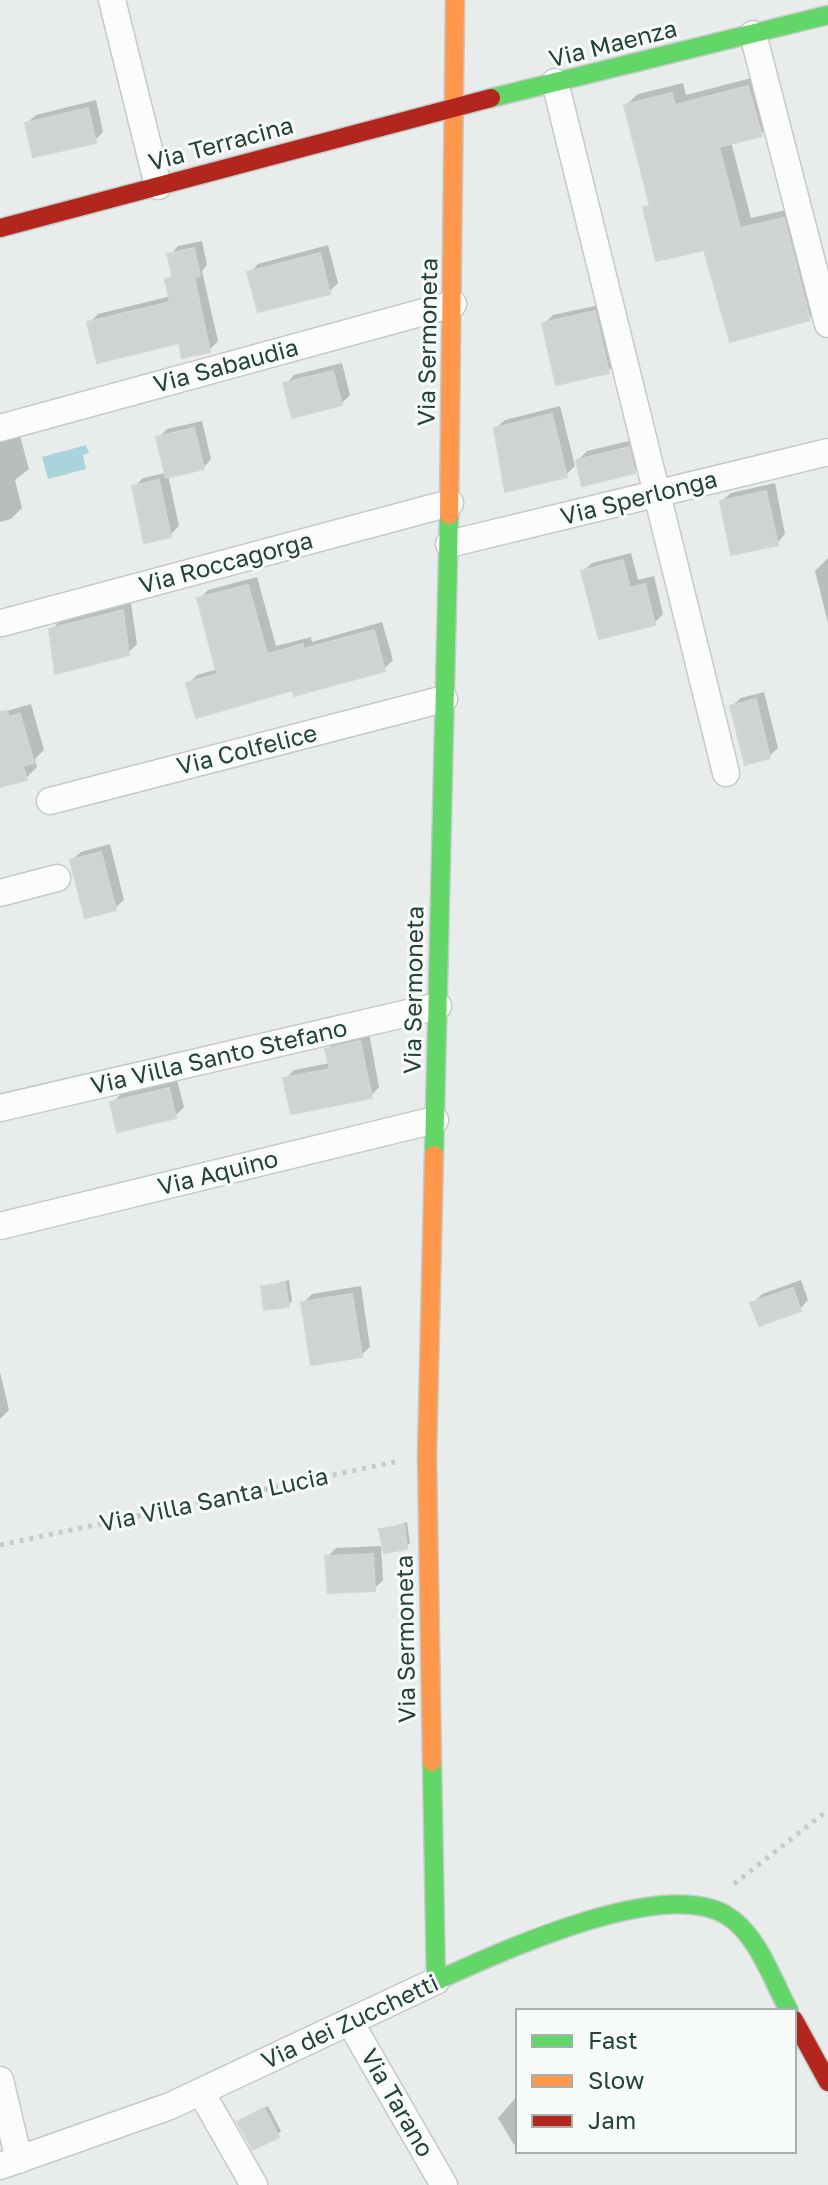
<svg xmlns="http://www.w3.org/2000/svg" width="828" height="2185" font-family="'Golos Text',sans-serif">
<rect width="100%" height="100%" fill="#e8edeb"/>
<!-- water -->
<path fill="#a9d4db" d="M 86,445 L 89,453 L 83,455 L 86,469 L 48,479 L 42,457 Z"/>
<!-- shadow -->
<path fill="#0003" d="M 759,76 L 772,123 L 761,134 L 731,142 L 751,218 L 795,208 L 821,307 L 809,318 L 646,208 L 651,202 L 626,105 L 638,94 L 683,83 L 686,95 Z
M 96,100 L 103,132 L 94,141 L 27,123 L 36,115 Z
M 202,241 L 207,265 L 202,271 L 218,341 L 209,350 L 181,340 L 89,323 L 98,314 L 171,296 L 167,280 L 174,273 L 170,255 L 178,246 Z
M 328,245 L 338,283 L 329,292 L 250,273 L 258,264 Z
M 604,304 L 617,362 L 608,371 L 544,324 L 553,315 Z
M 342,363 L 350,395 L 341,404 L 286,384 L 294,375 Z
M 560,406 L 575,466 L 566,475 L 496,428 L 505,420 Z
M 202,421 L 211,459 L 203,468 L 168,475 L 179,526 L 170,535 L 134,487 L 143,478 L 166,473 L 158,438 L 167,429 Z
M 0,426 L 19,432 L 29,469 L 15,480 L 22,508 L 11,519 L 0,522 Z
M 637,439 L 643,462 L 634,471 L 578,460 L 587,451 Z
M 775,483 L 785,534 L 777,543 L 722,501 L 731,493 Z
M 631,553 L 638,580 L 654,576 L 663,614 L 654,623 L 600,636 L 583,571 L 592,563 Z
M 828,558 L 828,623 L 815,571 Z
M 257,577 L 276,646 L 311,637 L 312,642 L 382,622 L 393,660 L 384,669 L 294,687 L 188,684 L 197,675 L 218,669 L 199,599 L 208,590 Z
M 131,603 L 137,644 L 128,653 L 51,630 L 60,621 Z
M 764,692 L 778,748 L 769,756 L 732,706 L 741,698 Z
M 31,704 L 44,750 L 35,759 L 37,767 L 26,778 L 0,785 L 0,713 Z
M 110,844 L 124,900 L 115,908 L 72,860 L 81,852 Z
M 369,1033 L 379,1087 L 371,1096 L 285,1079 L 294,1070 L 330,1063 L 328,1049 L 336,1040 Z
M 177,1080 L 184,1107 L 175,1116 L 112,1103 L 121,1094 Z
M 289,1280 L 292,1301 L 288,1305 L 263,1287 Z
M 801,1280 L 808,1300 L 800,1309 L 753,1303 L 762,1294 Z
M 361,1286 L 370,1347 L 361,1355 L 303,1303 L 312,1294 Z
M 0,1372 L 9,1410 L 0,1419 Z
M 407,1522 L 410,1543 L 406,1547 L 382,1530 Z
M 381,1546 L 383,1580 L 374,1589 L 327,1557 L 336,1548 Z
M 518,2095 L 518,2142 L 514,2145 L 498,2118 Z
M 268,2106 L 281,2131 L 277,2135 L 239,2122 Z"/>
<!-- building -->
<path fill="#cfd4d2" stroke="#d1d6d4" stroke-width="2" d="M 748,86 L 762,136 L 719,147 L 740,228 L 784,218 L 810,320 L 730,342 L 704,250 L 656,261 L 643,207 L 650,206 L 624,105 L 672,93 L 675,105 Z
M 88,108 L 96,143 L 33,157 L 25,123 Z
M 194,248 L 200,276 L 194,277 L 210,352 L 182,358 L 179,343 L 97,363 L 87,322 L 170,302 L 165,279 L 173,277 L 167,254 Z
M 320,253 L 330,294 L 258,312 L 247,272 Z
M 595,311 L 609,373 L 556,385 L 542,323 Z
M 333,371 L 342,405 L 292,418 L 283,383 Z
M 552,414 L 567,477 L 505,492 L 494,428 Z
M 194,428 L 204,469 L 166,478 L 156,437 Z
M 629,447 L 635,473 L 582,486 L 576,460 Z
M 159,480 L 171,537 L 144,543 L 132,486 Z
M 766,491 L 778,545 L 731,555 L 720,501 Z
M 623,560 L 630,588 L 645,584 L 655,625 L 599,639 L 581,571 Z
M 248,585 L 267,654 L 303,644 L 303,649 L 374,630 L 385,671 L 294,696 L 293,690 L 196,718 L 186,683 L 217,674 L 197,598 Z
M 123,610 L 129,655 L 55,674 L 49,629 Z
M 756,699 L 770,758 L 745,765 L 730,706 Z
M 7,711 L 9,717 L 20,714 L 34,763 L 23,766 L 27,780 L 0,787 L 0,712 Z
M 101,852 L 116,910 L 85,918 L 70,860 Z
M 360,1041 L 372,1098 L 291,1114 L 283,1078 L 330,1069 L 325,1049 Z
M 169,1088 L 176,1118 L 117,1132 L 110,1102 Z
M 285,1283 L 289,1307 L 264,1310 L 261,1286 Z
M 793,1288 L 801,1311 L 759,1326 L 750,1303 Z
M 352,1294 L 362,1357 L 311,1365 L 301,1302 Z
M 404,1525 L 407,1549 L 384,1553 L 379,1529 Z
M 373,1554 L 375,1591 L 328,1593 L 325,1556 Z
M 264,2108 L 279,2137 L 253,2150 L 237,2122 Z"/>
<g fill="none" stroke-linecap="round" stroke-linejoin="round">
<!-- street casing -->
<g stroke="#c5cac8" stroke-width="29">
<path id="street" d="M 112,0 L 158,186
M 753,34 L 828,324
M 555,82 L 726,773
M 0,428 L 453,304
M 449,544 L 828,452
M 2,623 L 450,503
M 50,801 L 444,699
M 0,893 L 57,878
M 0,1108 L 438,1006
M 0,1226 L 435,1120
M 350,2022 L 444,2185
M 0,2080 L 19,2160
M 201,2092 L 254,2185
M 0,2166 L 170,2106 L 436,1981"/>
</g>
<!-- fast casing -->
<g stroke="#c3cbc8" stroke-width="21">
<path id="fast" d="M 491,98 L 828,15
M 434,1155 L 449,515
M 432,1762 L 436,1981 C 500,1952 661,1877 726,1915 C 757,1933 773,1981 789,2011"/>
</g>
<!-- slow casing -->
<g stroke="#c3cbc8" stroke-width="21">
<path id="slow" d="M 449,515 L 455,0
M 432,1762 L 427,1455 L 434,1155"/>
</g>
<!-- jam casing -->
<g stroke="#c3cbc8" stroke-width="21">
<path id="jam" d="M 0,228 L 491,98
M 794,2020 L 828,2082"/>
</g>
<!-- path -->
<path stroke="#c3ccca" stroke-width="5" stroke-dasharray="4 6" stroke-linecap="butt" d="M 0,1545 L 395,1462
M 734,1884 L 828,1810"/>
<!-- street -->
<use href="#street" stroke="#fcfcfc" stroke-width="26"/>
<!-- fast -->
<use href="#fast" stroke="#63d668" stroke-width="18"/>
<!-- slow -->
<use href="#slow" stroke="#ff974d" stroke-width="18"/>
<!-- jam -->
<use href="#jam" stroke="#b3261e" stroke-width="18"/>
</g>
<g text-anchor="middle" stroke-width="6" stroke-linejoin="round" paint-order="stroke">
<!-- street labels -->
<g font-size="24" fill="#24423a" stroke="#f7fbf9">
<text transform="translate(613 44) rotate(-14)" y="8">Via Maenza</text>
<text transform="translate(221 144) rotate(-15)" y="8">Via Terracina</text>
<text transform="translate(428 342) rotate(-89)" y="8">Via Sermoneta</text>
<text transform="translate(226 366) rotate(-15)" y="8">Via Sabaudia</text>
<text transform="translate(639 498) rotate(-14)" y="8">Via Sperlonga</text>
<text transform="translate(226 563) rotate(-15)" y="8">Via Roccagorga</text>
<text transform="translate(247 750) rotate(-14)" y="8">Via Colfelice</text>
<text transform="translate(414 990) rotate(-89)" y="8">Via Sermoneta</text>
<text transform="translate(219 1057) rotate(-13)" y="8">Via Villa Santo Stefano</text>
<text transform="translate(218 1173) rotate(-14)" y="8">Via Aquino</text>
<text transform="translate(214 1500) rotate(-12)" y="8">Via Villa Santa Lucia</text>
<text transform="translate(406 1639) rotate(-91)" y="8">Via Sermoneta</text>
<text transform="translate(350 2022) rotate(-25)" y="8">Via dei Zucchetti</text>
<text transform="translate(397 2103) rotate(60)" y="8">Via Tarano</text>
</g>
</g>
<!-- legend -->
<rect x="516" y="2009" width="280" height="144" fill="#f7fbf9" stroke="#a3b1ad" stroke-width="2"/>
<rect x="532" y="2035" width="40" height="12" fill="#63d668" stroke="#a3b1ad" stroke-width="2"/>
<text x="588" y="2049" font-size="24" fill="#24423a">Fast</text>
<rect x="532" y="2075" width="40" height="12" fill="#ff974d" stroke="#a3b1ad" stroke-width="2"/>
<text x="588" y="2089" font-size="24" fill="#24423a">Slow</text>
<rect x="532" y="2115" width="40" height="12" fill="#b3261e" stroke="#a3b1ad" stroke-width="2"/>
<text x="588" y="2129" font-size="24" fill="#24423a">Jam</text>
</svg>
